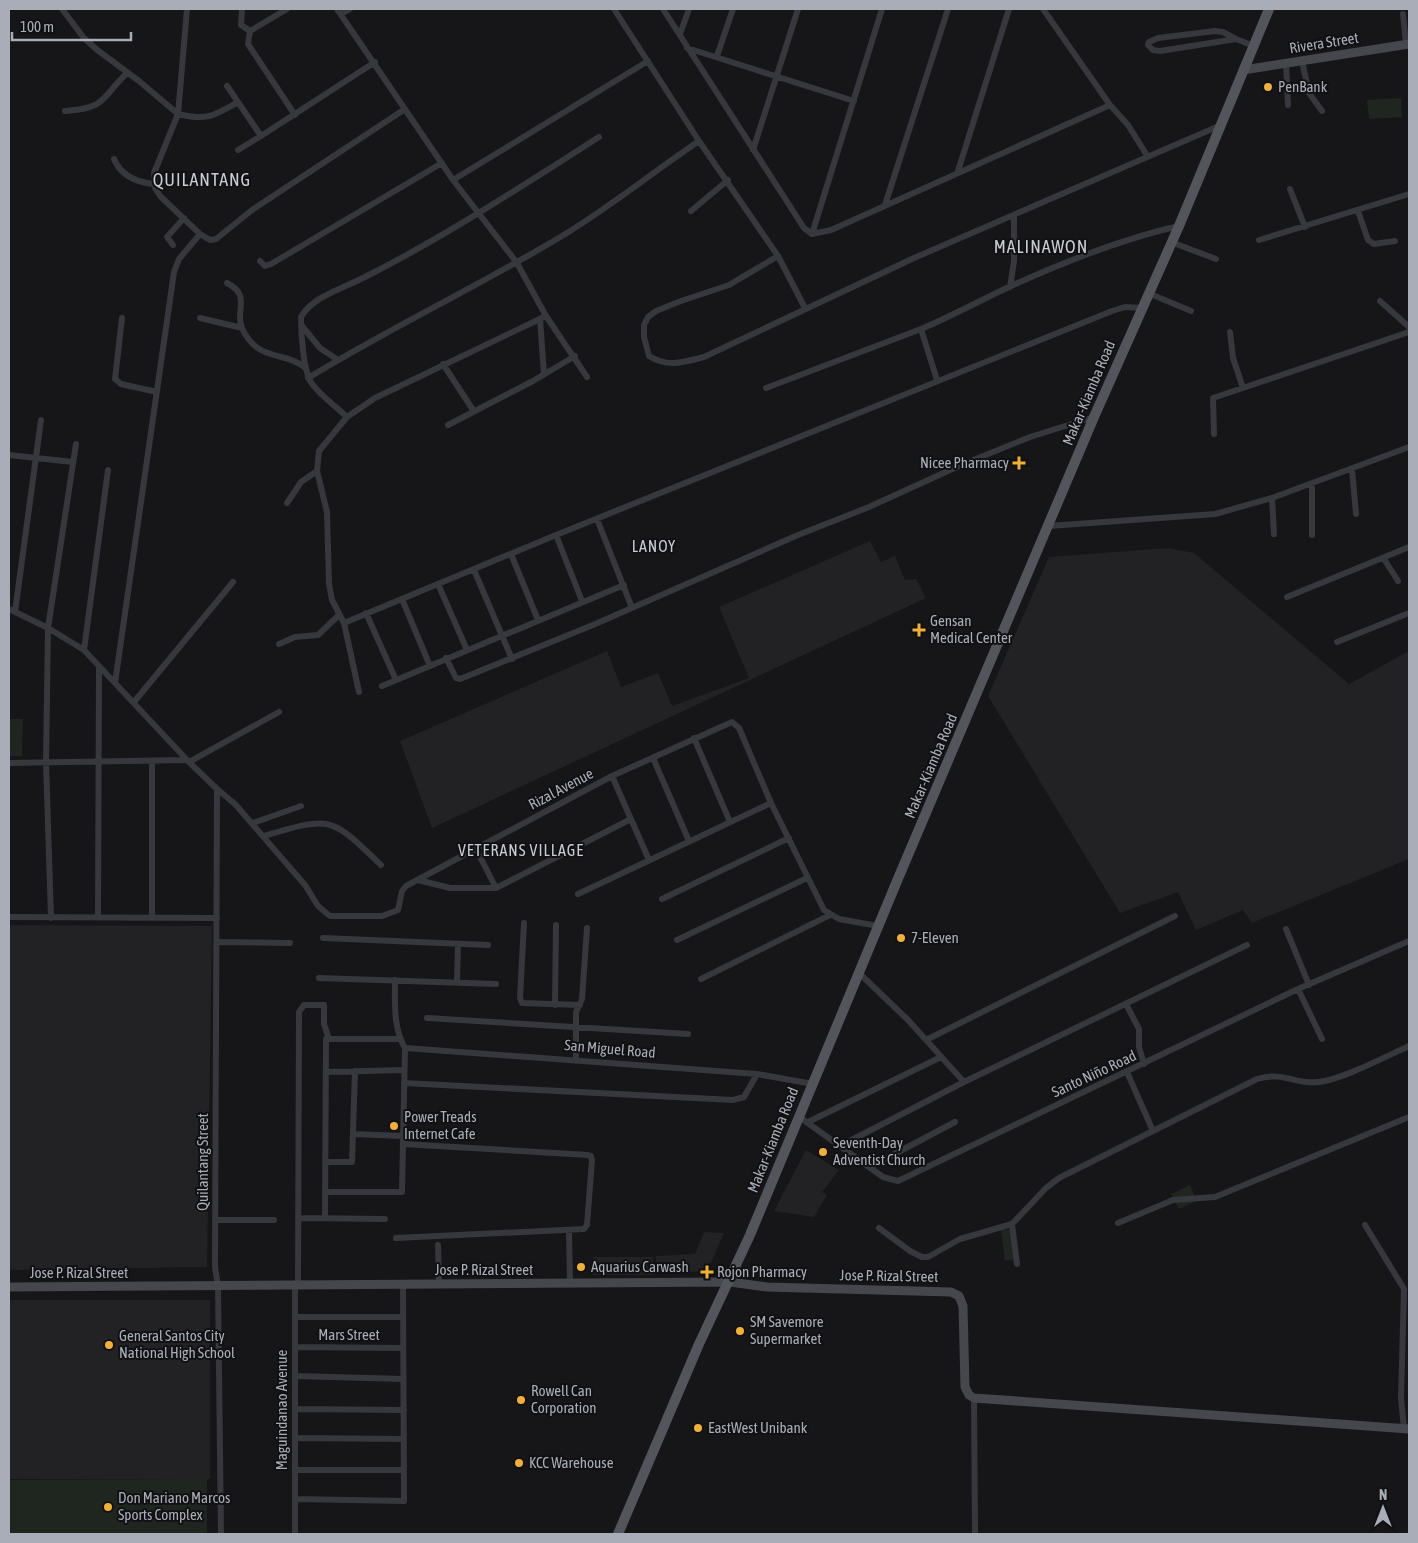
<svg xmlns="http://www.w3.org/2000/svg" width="1418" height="1543" font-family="'Asap Condensed',sans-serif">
<rect width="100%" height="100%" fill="#161618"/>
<!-- built -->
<path fill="#222225" d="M 870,541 L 881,562 L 895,556 L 905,580 L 916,579 L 926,598 L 432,828 L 400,741 L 607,651 L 621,687 L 658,673 L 672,706 L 749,678 L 719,607 Z
M 1168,548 L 1194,553 L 1349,684 L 1409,651 L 1409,859 L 1252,923 L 1243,910 L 1196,930 L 1178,892 L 1120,913 L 988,696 L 1049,557 Z
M 9,925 L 212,926 L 207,1267 L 9,1270 Z
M 806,1150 L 839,1170 L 822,1192 L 827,1195 L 814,1217 L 774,1211 Z
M 704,1232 L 724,1233 L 707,1272 L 656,1271 L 656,1256 L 695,1254 Z
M 593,1257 L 653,1257 L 653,1275 L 593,1275 Z
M 9,1300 L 210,1300 L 210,1479 L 9,1479 Z"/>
<!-- green -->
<path fill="#1e261f" d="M 1401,98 L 1402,117 L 1369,119 L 1367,100 Z
M 9,719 L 23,719 L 22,756 L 9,756 Z
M 1190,1185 L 1197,1201 L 1179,1209 L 1171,1194 Z
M 1014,1229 L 1017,1259 L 1005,1261 L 1001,1230 Z
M 207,1479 L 207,1534 L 9,1534 L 9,1480 Z"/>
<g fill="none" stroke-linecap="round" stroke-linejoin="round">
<!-- street -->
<path stroke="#37383d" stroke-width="6" d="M 62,9 L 84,38 L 96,49 L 139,81 L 178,114 L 154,173 L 155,188 L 160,196 L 200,234 L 210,240 L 216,239 L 252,210 L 405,109
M 187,9 L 178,114 C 206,121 214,116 238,102 L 261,136 L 375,62
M 242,9 L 241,25 L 250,31
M 287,9 L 250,31 L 248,44 L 295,115
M 337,9 L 453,180 L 517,263 L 546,316 L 587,377
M 614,9 L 699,141 L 778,256 L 805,308
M 663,9 L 804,228 L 812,234 L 831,230 L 1110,105
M 1043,9 L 1110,105 L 1128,125 L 1148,157
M 341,14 L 350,9
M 1403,14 L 1406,44
M 680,34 L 689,9
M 1236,39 L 1223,32 L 1215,31 L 1158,38 L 1149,42 L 1148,45 L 1153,50 L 1160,51 L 1236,39 L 1254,46
M 687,48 L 854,101
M 717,56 L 733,9
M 1302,61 L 1309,93 L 1322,111
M 1286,63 L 1288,105
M 227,86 L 238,102
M 65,111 C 107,108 100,99 127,73
M 238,150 L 261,136
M 753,150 L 798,9
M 114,159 C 121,176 136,182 153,184
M 958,171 L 1009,9
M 453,180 L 648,61
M 1290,189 L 1305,227
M 885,205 L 948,9
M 691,211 L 728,180
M 1358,211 L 1368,240 L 1374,244 L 1395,241
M 812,234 L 882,9
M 1259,240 L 1409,194
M 1171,242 L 1216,259
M 173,245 L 167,237 L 184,218
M 778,256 L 729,285 L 681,301 L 656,311 L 648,317 L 644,325 L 644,337 L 649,356 C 668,368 684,362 704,357 L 914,258 L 1219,126
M 260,261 L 265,266 L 271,264 L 442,163
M 227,283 C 254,297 231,312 245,334 C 261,361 286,352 304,367
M 1010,287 L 1014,261 L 1014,215
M 1148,293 L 1191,311
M 1380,301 L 1409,327
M 122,318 L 115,379 L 121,384 L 157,392
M 200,318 L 242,328
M 540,319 L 544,374
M 302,326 L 320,348 L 338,360
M 921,329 C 952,316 981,300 1011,286 C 1064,262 1121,239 1179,226
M 1230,332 L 1233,358 L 1243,388
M 443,364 L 473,410
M 308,378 C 391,327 479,286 562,236 C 610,207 653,172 699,141
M 766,388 L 921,329 L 937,380
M 347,417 L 375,398 L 546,316
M 448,425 L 533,381 L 575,356
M 1214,434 L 1213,398 L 1409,332
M 9,455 L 73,462
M 1352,469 L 1356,514
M 1312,484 L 1312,535
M 1272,498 L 1274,534
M 287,503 L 301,482 L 317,471
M 597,519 L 632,608
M 1049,526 L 1215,514 L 1272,498 L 1409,447
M 556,535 L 582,601
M 511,554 L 538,620
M 1384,559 L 1398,581
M 474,570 L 512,659
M 438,584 L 467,650
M 1287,597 L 1409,547
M 402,599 L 430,666
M 9,609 L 48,628 L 84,650 L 187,760 L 217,789 L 235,804 L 305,885 L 318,906 L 330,916 L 382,916 L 398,910 L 402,891 L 406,886 L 612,776 L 732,722 L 739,728 L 771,803 L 824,910 L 839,919 L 878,926
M 15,612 L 41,420
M 366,613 L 396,680
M 344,623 L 556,535 L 1112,311 L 1125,307 L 1142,308
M 1337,642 L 1409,613
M 279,644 L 295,637 L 318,635 L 339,615
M 84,650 L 108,470
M 446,658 L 456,678 L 460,679 L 593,625 L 798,535 L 869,507 L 961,465 L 1030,437 L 1094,417
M 115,683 L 174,272 L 179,259 L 200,234
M 382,686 L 624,585
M 359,692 L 344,623 L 332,600 L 329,584 L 327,512 L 317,471 L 319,451 L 347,417 C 337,407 322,397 313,385 C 303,374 301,332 301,317 C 313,296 344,288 365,277 C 446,236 522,186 599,137
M 134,702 L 233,582
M 694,738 L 730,822
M 653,758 L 689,841
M 152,761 L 152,918
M 189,762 L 279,712
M 9,763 L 187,760
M 612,776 L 649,860
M 217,789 L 215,1267 L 218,1286 L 221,1534
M 253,823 L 301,806
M 264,836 C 332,816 330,816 381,865
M 476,849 L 496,888
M 418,880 L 450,888 L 496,888 L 631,819
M 578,894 L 771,803
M 662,899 L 789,838
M 9,917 L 217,918
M 51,918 L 46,762 L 48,628 L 76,444
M 98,918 L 99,667
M 524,923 L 520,998 L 522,1003 L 580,1005
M 1286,929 L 1309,985
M 323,938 L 488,945
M 677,940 L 807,878
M 217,942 L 290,943
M 859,973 L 908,1020 L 964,1082 L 1247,945
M 319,978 L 496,984
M 701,979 L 830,915
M 457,982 L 458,944
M 1298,989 L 1322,1039
M 1126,1004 L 1139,1029 L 1139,1047 L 1144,1064
M 555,1005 L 556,925
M 427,1018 L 688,1034
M 926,1040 L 1175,916
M 405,1048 L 757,1074 L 813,1084
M 576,1059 L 576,1012 L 582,999 L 587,928
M 326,1072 L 404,1070
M 1127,1072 L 1153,1131
M 404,1083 L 733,1100 L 744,1097 L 757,1074
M 798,1116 L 883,1177 L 898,1181 L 1298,989 L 1409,941
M 808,1122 L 941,1057
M 353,1134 L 403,1136
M 840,1146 L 964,1082
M 326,1162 L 352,1162 L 355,1071
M 870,1167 L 955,1122
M 326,1192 L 402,1192 L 405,1048 C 393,1028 395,1002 395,980
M 300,1218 L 385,1219
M 325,1218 L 326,1039 L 400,1039
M 215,1220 L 274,1220
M 1118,1223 L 1173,1200 L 1215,1197 L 1409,1117
M 1012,1224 L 1017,1264
M 1365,1225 L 1404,1289 L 1401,1398 L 1404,1429
M 879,1228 L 910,1251 L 922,1257 L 928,1257 L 960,1239 L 1012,1224 L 1046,1188 L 1059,1178 L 1257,1079 C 1283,1071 1297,1085 1318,1082 C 1341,1080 1387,1056 1409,1046
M 569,1231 L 570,1283
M 396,1238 L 584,1229 L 587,1225 L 592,1160 L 591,1156 L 588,1155 L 403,1144
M 438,1245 L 439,1284
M 295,1285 L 295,1534
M 298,1285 L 299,1012 L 304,1005 L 324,1005 L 324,1024 L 329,1039
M 295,1317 L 403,1317
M 295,1347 L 403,1348
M 295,1376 L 403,1379
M 974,1398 L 975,1534
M 295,1409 L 404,1410
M 295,1438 L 404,1439
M 295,1470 L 404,1470
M 295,1499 L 404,1501 L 403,1284"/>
<!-- secondary -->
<path stroke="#45474d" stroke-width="9" d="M 1243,70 L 1409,44
M 9,1287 L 730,1282 L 767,1287 L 951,1292 L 959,1296 L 963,1306 L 965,1387 L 969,1395 L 974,1398 L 1409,1429"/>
<!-- primary -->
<path stroke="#53555c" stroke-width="10" d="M 618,1534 L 699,1344 L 750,1235 L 897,881 L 1094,417 L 1179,226 L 1269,9"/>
</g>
<!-- markers -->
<g fill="#f2b134" stroke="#111113" stroke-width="2">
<circle cx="1268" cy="87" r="5"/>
<path d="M1016.5 455.5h5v5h5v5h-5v5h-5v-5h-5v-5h5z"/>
<path d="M916.5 622.5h5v5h5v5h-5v5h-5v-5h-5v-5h5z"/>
<circle cx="901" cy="938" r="5"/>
<circle cx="394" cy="1126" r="5"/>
<circle cx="823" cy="1152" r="5"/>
<circle cx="581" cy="1267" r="5"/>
<path d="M704.5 1264.5h5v5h5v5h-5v5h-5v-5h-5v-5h5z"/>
<circle cx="740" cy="1331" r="5"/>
<circle cx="109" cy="1345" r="5"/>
<circle cx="521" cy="1400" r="5"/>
<circle cx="698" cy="1428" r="5"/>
<circle cx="519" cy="1463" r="5"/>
<circle cx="108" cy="1507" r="5"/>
</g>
<g text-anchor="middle" stroke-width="4" stroke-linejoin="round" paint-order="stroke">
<!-- street labels -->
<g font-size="15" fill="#a8adb8" stroke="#111113">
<text transform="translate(1324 43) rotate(-9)" y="5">Rivera Street</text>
<text transform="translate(1089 393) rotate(-67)" y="5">Makar-Kiamba Road</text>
<text transform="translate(931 766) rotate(-67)" y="5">Makar-Kiamba Road</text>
<text transform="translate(561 789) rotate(-28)" y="5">Rizal Avenue</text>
<text transform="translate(610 1049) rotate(5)" y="5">San Miguel Road</text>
<text transform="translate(1094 1074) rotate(-25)" y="5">Santo Niño Road</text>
<text transform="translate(773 1140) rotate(-68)" y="5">Makar-Kiamba Road</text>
<text transform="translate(203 1162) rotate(-90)" y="5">Quilantang Street</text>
<text x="484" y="1275">Jose P. Rizal Street</text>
<text x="79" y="1278">Jose P. Rizal Street</text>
<text transform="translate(889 1276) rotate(1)" y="5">Jose P. Rizal Street</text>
<text x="349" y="1340">Mars Street</text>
<text transform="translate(282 1410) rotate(-90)" y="5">Maguindanao Avenue</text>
</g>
<!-- poi labels -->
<g font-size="15" fill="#a8adb8" stroke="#111113" text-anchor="start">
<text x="1278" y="92">PenBank</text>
<text x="1009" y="468" text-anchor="end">Nicee Pharmacy</text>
<text x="930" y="626">Gensan<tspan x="930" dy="17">Medical Center</tspan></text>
<text x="911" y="943">7-Eleven</text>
<text x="404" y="1122">Power Treads<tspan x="404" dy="17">Internet Cafe</tspan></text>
<text x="833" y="1148">Seventh-Day<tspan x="833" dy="17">Adventist Church</tspan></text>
<text x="591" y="1272">Aquarius Carwash</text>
<text x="717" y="1277">Rojon Pharmacy</text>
<text x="750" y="1327">SM Savemore<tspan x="750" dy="17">Supermarket</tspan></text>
<text x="119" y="1341">General Santos City<tspan x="119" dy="17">National High School</tspan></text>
<text x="531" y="1396">Rowell Can<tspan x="531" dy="17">Corporation</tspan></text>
<text x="708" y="1433">EastWest Unibank</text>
<text x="529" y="1468">KCC Warehouse</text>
<text x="118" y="1503">Don Mariano Marcos<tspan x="118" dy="17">Sports Complex</tspan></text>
</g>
<!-- neighbourhood labels -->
<g font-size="16" letter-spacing="1" fill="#c9ccd4" stroke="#111113">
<text x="654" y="552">LANOY</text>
<text x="521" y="856">VETERANS VILLAGE</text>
</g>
<!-- quarter labels -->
<g font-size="18" letter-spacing="1" fill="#c9ccd4" stroke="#111113">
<text x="202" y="186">QUILANTANG</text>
<text x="1041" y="253">MALINAWON</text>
</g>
</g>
<!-- border -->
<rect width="1418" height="1543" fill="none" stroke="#a8adb8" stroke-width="20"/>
<!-- north arrow -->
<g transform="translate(1383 1508)" stroke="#111113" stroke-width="4" paint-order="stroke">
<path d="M0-4L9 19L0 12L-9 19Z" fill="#a8adb8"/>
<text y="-8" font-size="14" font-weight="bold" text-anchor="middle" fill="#a8adb8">N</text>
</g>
<!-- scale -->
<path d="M12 32v8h119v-8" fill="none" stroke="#a8adb8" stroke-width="2.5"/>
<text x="20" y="32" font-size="15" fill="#a8adb8" stroke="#111113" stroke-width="4" paint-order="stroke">100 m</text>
</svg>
